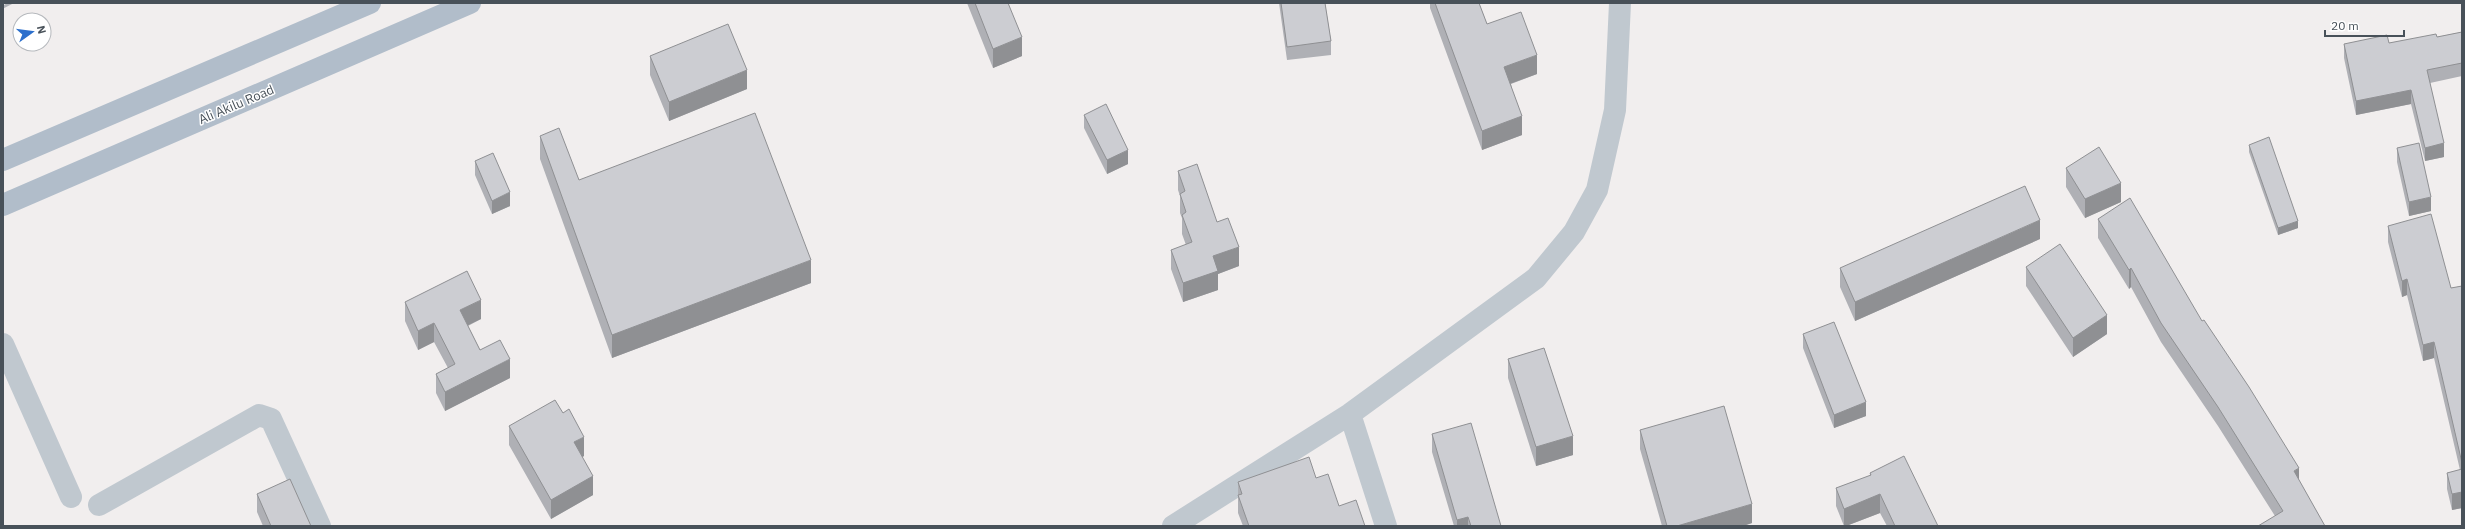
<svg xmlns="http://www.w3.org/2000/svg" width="2465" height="529" font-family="'IBM Plex Sans',sans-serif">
<rect width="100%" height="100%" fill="#f1eeee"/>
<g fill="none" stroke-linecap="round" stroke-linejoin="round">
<!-- street -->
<path stroke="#c0c8cf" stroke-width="22" d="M 3,344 L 71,497
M 1350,414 L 1386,526
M 99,505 L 259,415 L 271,419 L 320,526
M 1173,526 L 1350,414 L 1536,278 L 1574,232 L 1597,190 L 1615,110 L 1620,3"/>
<!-- primary -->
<path stroke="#b1bdca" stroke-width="22" d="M 3,160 L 370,3
M 3,205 L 470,3"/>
<!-- rail -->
<path stroke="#b1b3b8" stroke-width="3" d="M 3,7 L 11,3"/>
</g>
<!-- wall -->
<path fill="#afb0b5" d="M 967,3 L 1008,3 L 1022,56 L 993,68 Z
M 1279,3 L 1325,3 L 1331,41 L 1331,55 L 1287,60 Z
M 1430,3 L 1479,3 L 1487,24 L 1537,74 L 1511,84 L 1522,135 L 1482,150 L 1430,8 Z
M 2462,32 L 2462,76 L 2430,83 L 2444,157 L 2425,161 L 2411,104 L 2356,115 L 2344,58 L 2344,44 L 2389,43 L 2437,37 Z
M 650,56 L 747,89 L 669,121 L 650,75 Z
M 1084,115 L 1128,164 L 1107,174 L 1084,128 Z
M 540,136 L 579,180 L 811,283 L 612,358 L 540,159 Z
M 2249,145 L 2298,228 L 2278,235 L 2249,152 Z
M 2397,148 L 2431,211 L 2409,216 L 2397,162 Z
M 475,161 L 510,206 L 492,214 L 475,175 Z
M 2066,168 L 2121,202 L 2085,218 L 2066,187 Z
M 1178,171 L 1217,222 L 1239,266 L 1218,274 L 1218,290 L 1183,302 L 1171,269 L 1171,250 L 1186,245 L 1182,234 L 1182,218 L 1180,213 L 1180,196 L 1178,190 Z
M 2098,219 L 2202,321 L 2299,481 L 2325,526 L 2275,516 L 2218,426 L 2161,342 L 2131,287 L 2129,289 L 2098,238 Z
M 2388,226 L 2451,288 L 2462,286 L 2462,508 L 2452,510 L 2447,489 L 2447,473 L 2460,470 L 2434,358 L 2423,361 L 2407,295 L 2402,297 L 2388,242 Z
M 2040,239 L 1855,321 L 1840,287 L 1840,268 Z
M 2026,267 L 2107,334 L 2073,357 L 2026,286 Z
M 405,302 L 481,319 L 468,326 L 480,350 L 510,378 L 445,411 L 436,393 L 436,374 L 448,368 L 434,342 L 418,350 L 405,321 Z
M 1803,334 L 1866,416 L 1834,428 L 1803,348 Z
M 1508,359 L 1573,455 L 1536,466 L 1508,378 Z
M 563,413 L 584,456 L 582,457 L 593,495 L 551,519 L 509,445 L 509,426 Z
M 1640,430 L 1752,523 L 1743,526 L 1662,526 L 1640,449 Z
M 1432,434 L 1501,526 L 1454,526 L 1432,452 Z
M 1870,473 L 1938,526 L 1887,526 L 1880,513 L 1846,526 L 1844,526 L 1836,506 L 1836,488 L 1870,476 Z
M 1316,478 L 1339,506 L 1365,526 L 1243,526 L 1238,513 L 1238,482 Z
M 257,494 L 311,526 L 263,526 L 257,512 Z"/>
<!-- shaded-wall -->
<path fill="#8f9093" d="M 1022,37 L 1022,56 L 993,68 L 993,49 Z
M 1537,55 L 1537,74 L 1504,86 L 1504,67 Z
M 747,70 L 747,89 L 669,121 L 669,102 Z
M 2411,90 L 2411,104 L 2356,115 L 2356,101 Z
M 1522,116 L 1522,135 L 1482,150 L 1482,131 Z
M 2444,143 L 2444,157 L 2425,161 L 2425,148 Z
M 1128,150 L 1128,164 L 1107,174 L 1107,160 Z
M 2121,183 L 2121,202 L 2085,218 L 2085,199 Z
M 510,192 L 510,206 L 492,214 L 492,201 Z
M 2431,197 L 2431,211 L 2409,216 L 2409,202 Z
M 2040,220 L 2040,239 L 1855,321 L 1855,302 Z
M 2298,221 L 2298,228 L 2278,235 L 2278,228 Z
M 1239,247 L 1239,266 L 1218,274 L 1218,290 L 1183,302 L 1183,283 L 1213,256 Z
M 811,260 L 811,283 L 612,358 L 612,335 Z
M 2131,268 L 2131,287 L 2129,289 L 2129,270 Z
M 2407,279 L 2407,295 L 2402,297 L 2402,281 Z
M 481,300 L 481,319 L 460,329 L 460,310 Z
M 2107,315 L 2107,334 L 2073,357 L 2073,338 Z
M 434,323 L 434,342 L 418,350 L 418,331 Z
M 2434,342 L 2434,358 L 2423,361 L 2423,345 Z
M 510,359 L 510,378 L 445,411 L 445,392 Z
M 1866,402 L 1866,416 L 1834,428 L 1834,415 Z
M 1573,436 L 1573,455 L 1536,466 L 1536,447 Z
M 584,437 L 584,456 L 574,462 L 574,442 Z
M 2299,468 L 2299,487 L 2294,471 Z
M 593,476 L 593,495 L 551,519 L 551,500 Z
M 2462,492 L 2462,508 L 2452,510 L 2452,494 Z
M 1880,494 L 1880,513 L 1846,526 L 1844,526 L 1844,509 Z
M 1752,504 L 1752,523 L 1743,526 L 1677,526 Z
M 1468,517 L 1468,526 L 1457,526 L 1457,520 Z"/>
<!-- building -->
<path fill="#cccdd2" stroke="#8f9093" d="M 975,3 L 1008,3 L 1022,37 L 993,49 Z
M 1281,3 L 1325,3 L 1331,41 L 1287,47 Z
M 1435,3 L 1479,3 L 1487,24 L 1521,12 L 1537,55 L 1504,67 L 1522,116 L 1482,131 Z
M 728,24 L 747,70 L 669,102 L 650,56 Z
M 2462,32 L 2462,63 L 2427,70 L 2444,143 L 2425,148 L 2411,90 L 2356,101 L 2344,44 L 2387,35 L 2389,43 L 2436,34 L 2437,37 Z
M 1106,104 L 1128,150 L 1107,160 L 1084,115 Z
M 755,113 L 811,260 L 612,335 L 540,136 L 559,128 L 579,180 Z
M 2269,137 L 2298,221 L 2278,228 L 2249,145 Z
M 2419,143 L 2431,197 L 2409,202 L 2397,148 Z
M 2099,147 L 2121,183 L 2085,199 L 2066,168 Z
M 493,153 L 510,192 L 492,201 L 475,161 Z
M 1197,164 L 1217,222 L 1228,218 L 1239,247 L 1213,256 L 1218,271 L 1183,283 L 1171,250 L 1192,242 L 1182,215 L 1186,212 L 1180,194 L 1185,191 L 1178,171 Z
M 2025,186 L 2040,220 L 1855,302 L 1840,268 Z
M 2130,198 L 2202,321 L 2204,320 L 2249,387 L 2299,468 L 2294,471 L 2325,526 L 2258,526 L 2283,511 L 2218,407 L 2161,323 L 2131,268 L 2129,270 L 2098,219 Z
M 2431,214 L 2451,288 L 2462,286 L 2462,463 L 2434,342 L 2423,345 L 2407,279 L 2402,281 L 2388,226 Z
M 2060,244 L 2107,315 L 2073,338 L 2026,267 Z
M 467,271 L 481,300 L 460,310 L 480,350 L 500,340 L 510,359 L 445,392 L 436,374 L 455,364 L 434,323 L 418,331 L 405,302 Z
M 1834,322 L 1866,402 L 1834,415 L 1803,334 Z
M 1544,348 L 1573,436 L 1536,447 L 1508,359 Z
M 555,400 L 563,413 L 569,409 L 584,437 L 574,442 L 593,476 L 551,500 L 509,426 Z
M 1724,406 L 1752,504 L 1677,526 L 1667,526 L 1640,430 Z
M 1471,423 L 1501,526 L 1471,526 L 1468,517 L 1457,520 L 1432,434 Z
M 1904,456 L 1938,526 L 1895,526 L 1880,494 L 1844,509 L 1836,488 L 1871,475 L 1870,473 Z
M 1309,457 L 1316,478 L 1328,474 L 1339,506 L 1356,500 L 1365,526 L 1249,526 L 1238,495 L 1242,494 L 1238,482 Z
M 2462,469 L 2462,492 L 2452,494 L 2447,473 Z
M 290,479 L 311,526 L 271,526 L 257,494 Z"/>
<g text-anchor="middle" stroke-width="3" stroke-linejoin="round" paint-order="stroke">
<!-- street labels -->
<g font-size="13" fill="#485159" stroke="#fff">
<text transform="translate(236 104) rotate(-23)" y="5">Ali Akilu Road</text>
</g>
</g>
<!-- border -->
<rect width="2465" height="529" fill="none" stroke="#485159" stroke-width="8"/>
<!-- north arrow -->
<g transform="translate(32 32) rotate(76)"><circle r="19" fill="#ffffff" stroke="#b6b9bd"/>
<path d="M0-3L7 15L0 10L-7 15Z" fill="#2c6fcc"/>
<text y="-6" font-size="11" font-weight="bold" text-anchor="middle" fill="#485159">N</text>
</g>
<!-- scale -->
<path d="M2325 30v6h79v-6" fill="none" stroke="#485159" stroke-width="2"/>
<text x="2331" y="30" font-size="12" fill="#485159" stroke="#ffffff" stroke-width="3" paint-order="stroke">20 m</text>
</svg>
